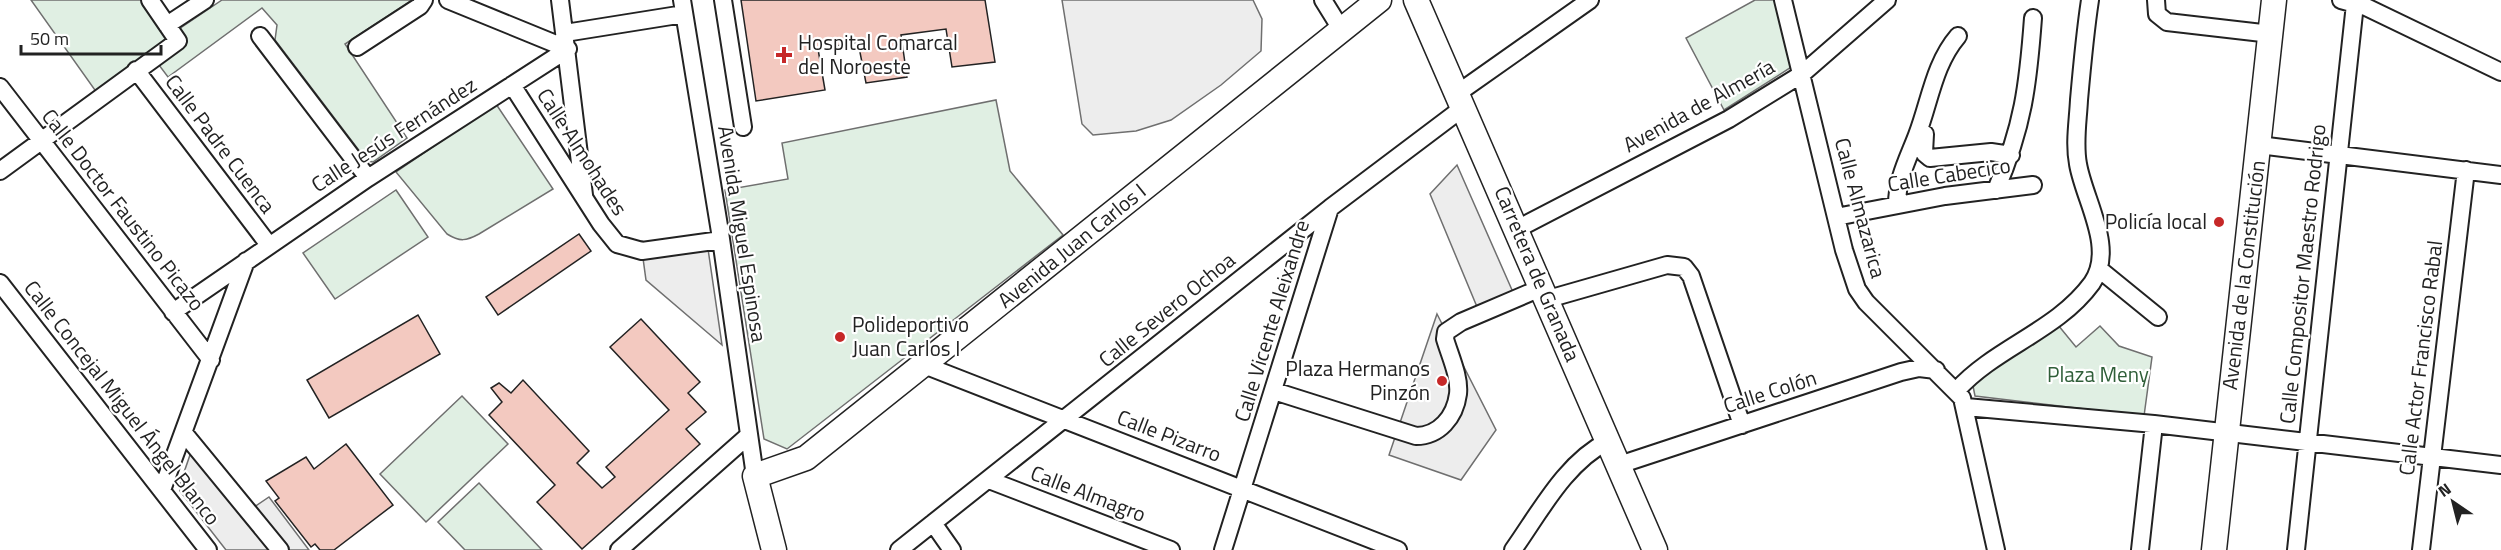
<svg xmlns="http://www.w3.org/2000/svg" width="2501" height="550" font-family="'Titillium Web',sans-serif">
<rect width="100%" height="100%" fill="#fff"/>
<!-- green -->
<path fill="#e0efe3" stroke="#6f6f6f" stroke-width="1.5" d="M 31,0 L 142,0 L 167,37 L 222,0 L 412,0 L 345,44 L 407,138 L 373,162 L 367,161 L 275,40 L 277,25 L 262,8 L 168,77 L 156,61 L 102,100 Z
M 1755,0 L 1777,0 L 1793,66 L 1724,110 L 1686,38 Z
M 996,100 L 1010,171 L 1063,235 L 787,449 L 764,439 L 725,190 L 788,179 L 782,143 Z
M 496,104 L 553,189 L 479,234 C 466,241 460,242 447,234 L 396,172 Z
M 396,190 L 428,237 L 335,299 L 303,253 Z
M 2058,325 L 2076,347 L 2100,326 L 2119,346 L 2152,357 L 2144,416 L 1975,396 L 1972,381 Z
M 462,396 L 508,444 L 426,522 L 380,474 Z
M 479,483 L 542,550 L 465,550 L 438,522 Z"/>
<!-- parking -->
<path fill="#ededed" stroke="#6f6f6f" stroke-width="1.5" d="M 1062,0 L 1253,0 L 1262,19 L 1261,51 L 1221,85 L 1171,120 L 1136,131 L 1093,135 L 1082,124 Z
M 1457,165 L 1516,299 L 1480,314 L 1430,194 Z
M 707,242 L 722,345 L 646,280 L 642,251 Z
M 1437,314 L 1496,430 L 1461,480 L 1389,455 Z
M 194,454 L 244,514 L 269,497 L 309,550 L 226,550 L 180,491 L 180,484 L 190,455 Z"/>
<!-- building -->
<path fill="#f3c9c0" stroke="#222" stroke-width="1.5" d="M 741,0 L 985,0 L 995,62 L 952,67 L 946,29 L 901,35 L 907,77 L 866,83 L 858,42 L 818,49 L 825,90 L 756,101 Z
M 579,234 L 591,251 L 498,315 L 486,297 Z
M 418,315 L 440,354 L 329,418 L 307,380 Z
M 641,319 L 700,382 L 688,393 L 706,412 L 686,429 L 700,444 L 582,549 L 537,502 L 555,485 L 489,415 L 502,402 L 491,388 L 499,383 L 511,393 L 523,380 L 589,451 L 577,463 L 602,488 L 615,477 L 606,467 L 669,410 L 610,347 Z
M 346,444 L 393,505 L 334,550 L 320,550 L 315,544 L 311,547 L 275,501 L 279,498 L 266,481 L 306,457 L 314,469 Z"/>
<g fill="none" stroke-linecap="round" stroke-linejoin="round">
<!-- street casing -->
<g stroke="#222" stroke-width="20">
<path id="street" d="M 448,0 L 568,49
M 560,0 L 584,195
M 682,0 L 720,232 L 755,476
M 723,0 L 743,127
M 1323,0 L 1341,29
M 1783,0 L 1844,250 L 1857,289 L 1866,302 L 1962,398 L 1996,550
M 2156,0 L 2157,14 L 2167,22 L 2271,34
M 2341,0 L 2366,7 L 2501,72
M 167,25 L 205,0
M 565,33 L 684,14
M 260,36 L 368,178
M 357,47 L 420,6 L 424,0
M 136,70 L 269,245
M 512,85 L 601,224 L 617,244 L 642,251 L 721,240
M 0,87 L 211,360
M 1458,93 L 1590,0
M 1918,134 L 1925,134 L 1924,153 L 1930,158 L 1991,152 L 2011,155
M 2259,145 L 2501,175
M 0,171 L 178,41 L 150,0
M 1996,190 C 2023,126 2028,86 2033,18
M 1897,205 C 1897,178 1908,159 1917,135 C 1930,101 1934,64 1958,36
M 1836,217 L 1945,196 L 2033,185
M 1517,229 L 1729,119 L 1802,74 L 1887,0
M 2099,269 L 2158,317
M 0,283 L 208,550
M 1548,299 L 1667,265 L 1684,267 L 1691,276 L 1742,425
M 173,312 L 368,178 L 568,49
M 924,365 L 1398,550
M 1957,390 C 1996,347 2057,331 2092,283 C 2116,248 2084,200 2078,164 C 2074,143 2078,121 2079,100 C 2082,66 2085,33 2090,0
M 1274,391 L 1416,436 C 1439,436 1455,417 1458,394 C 1460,377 1450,356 1445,339 L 1446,332 L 1461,322 L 1543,287
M 1966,407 L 2154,424 L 2501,465
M 184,433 L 280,550
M 1619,465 L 1901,372 L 1919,368 L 1936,370
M 989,480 L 1171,550
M 162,490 L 246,261
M 933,523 L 952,550
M 619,550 L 749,435
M 899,550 L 1330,208 L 1464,107
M 1223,550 L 1330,208
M 1513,550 C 1540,512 1565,463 1608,441
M 2140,550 L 2154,424
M 2296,550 L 2355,4
M 2421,550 L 2466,170"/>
</g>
<!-- secondary casing -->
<g stroke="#222" stroke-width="27">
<path id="secondary" d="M 1416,0 L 1655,550
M 774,550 L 755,476 L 806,458 L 1379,0
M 2214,550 L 2274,0"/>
</g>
<!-- street -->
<use href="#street" stroke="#fff" stroke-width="16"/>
<!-- secondary -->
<use href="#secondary" stroke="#fff" stroke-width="24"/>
</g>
<!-- markers -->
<g fill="#c62828" stroke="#fff" stroke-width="2">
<path d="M781 46h6v6h6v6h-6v6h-6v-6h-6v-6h6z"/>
<circle cx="2219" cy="222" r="6"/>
<circle cx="840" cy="337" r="6"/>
<circle cx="1442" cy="381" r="6"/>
</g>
<g text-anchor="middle" stroke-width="4.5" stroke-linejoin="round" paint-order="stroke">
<!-- poi labels -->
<g font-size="21" fill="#222" stroke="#fff" text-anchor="start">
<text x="798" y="50">Hospital Comarcal<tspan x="798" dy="24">del Noroeste</tspan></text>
<text x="2207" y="229" text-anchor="end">Policía local</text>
<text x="852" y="332">Polideportivo<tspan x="852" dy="24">Juan Carlos I</tspan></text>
<text x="1430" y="376" text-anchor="end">Plaza Hermanos<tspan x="1430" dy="24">Pinzón</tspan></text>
</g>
<!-- street labels -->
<g font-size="21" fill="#222" stroke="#fff">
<text transform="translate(1699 106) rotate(-29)" y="7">Avenida de Almería</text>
<text transform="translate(394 135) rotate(-33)" y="7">Calle Jesús Fernández</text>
<text transform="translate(220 144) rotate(53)" y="7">Calle Padre Cuenca</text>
<text transform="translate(582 152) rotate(57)" y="7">Calle Almohades</text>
<text transform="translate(1949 175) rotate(-9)" y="7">Calle Cabecico</text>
<text transform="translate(1860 208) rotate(75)" y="7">Calle Almazarica</text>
<text transform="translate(123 210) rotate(52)" y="7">Calle Doctor Faustino Picazo</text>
<text transform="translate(742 234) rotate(81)" y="7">Avenida Miguel Espinosa</text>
<text transform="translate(1072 246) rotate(-39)" y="7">Avenida Juan Carlos I</text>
<text transform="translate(1537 274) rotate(67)" y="7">Carretera de Granada</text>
<text transform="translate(2303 274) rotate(-84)" y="7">Calle Compositor Maestro Rodrigo</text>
<text transform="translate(2244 275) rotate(-83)" y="7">Avenida de la Constitución</text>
<text transform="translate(1167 310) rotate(-39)" y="7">Calle Severo Ochoa</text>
<text transform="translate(1272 321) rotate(-73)" y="7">Calle Vicente Aleixandre</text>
<text transform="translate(2421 358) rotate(-83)" y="7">Calle Actor Francisco Rabal</text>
<text transform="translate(1770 392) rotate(-18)" y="7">Calle Colón</text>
<text transform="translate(122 403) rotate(52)" y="7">Calle Concejal Miguel Ángel Blanco</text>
<text transform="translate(1169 436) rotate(21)" y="7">Calle Pizarro</text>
<text transform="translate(1088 494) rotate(21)" y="7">Calle Almagro</text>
</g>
<!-- park labels -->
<g font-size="21" fill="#2f5e38" stroke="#fff">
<text x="2098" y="382">Plaza Meny</text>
</g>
</g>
<!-- north arrow -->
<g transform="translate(2453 502) rotate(325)" stroke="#ffffff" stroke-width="4.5" paint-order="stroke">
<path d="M0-4.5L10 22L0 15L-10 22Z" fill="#222222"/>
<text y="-9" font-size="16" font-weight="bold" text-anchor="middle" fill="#222222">N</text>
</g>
<!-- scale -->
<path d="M21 45v9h140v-9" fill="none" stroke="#222222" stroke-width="3"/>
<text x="30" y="45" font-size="18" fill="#222222" stroke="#ffffff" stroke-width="4.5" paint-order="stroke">50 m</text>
</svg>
